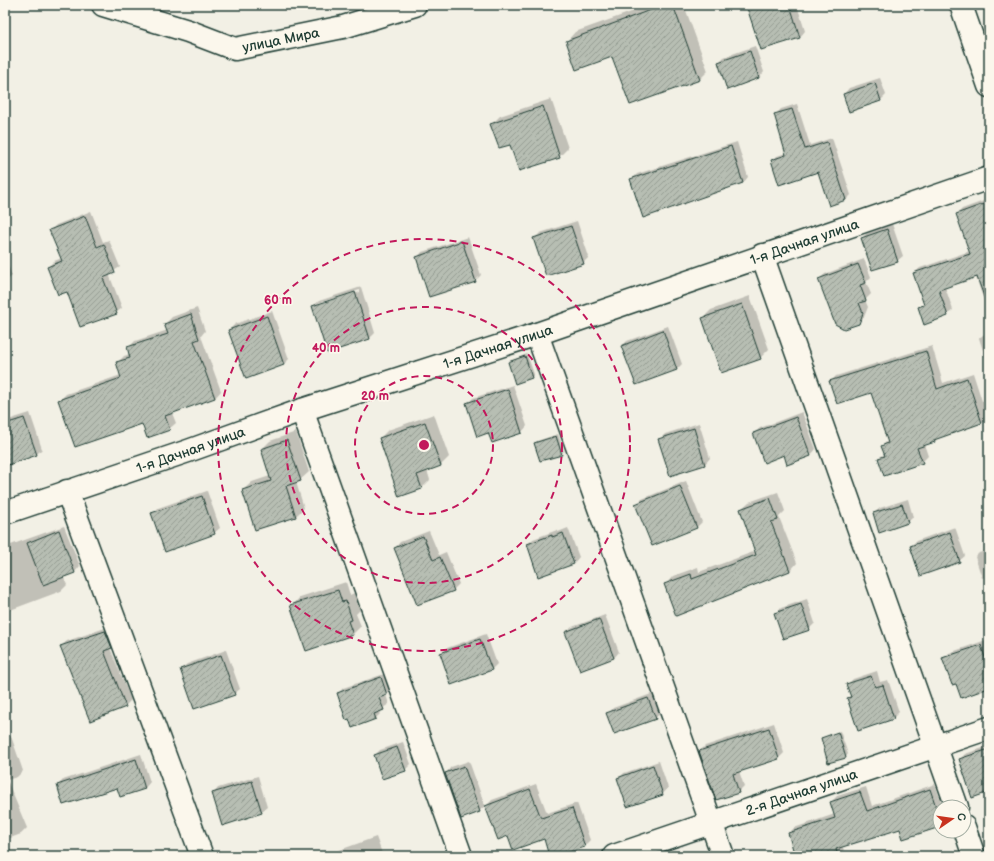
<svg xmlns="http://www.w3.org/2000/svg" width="994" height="861" font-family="'Balsamiq Sans',sans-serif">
<defs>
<pattern id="building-hatch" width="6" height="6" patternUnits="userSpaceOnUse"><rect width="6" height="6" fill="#b7beb3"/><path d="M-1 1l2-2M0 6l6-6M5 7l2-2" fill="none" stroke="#949c92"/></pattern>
</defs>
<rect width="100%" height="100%" fill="#f2f0e5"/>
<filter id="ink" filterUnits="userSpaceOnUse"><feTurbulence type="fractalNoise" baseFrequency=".025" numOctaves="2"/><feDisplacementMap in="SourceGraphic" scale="8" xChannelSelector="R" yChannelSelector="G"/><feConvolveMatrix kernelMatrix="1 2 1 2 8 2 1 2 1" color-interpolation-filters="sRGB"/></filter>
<g filter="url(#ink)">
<!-- shadow -->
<path fill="#0003" fill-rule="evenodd" d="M 651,5 L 684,5 L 708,71 L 700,79 L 613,56 L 567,41 L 575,32 Z
M 747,5 L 797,5 L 805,31 L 800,37 Z
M 755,46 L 764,72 L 759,78 L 719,62 L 724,57 Z
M 880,78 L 886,95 L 881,100 L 850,111 L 844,94 L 849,88 Z
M 551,99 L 568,148 L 559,157 L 510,143 L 492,124 L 500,116 Z
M 797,104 L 810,145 L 832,138 L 851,195 L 846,200 L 819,171 L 772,161 L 777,156 L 786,153 L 776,114 L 781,109 Z
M 737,142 L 748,177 L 743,183 L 631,180 L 637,174 Z
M 989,199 L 989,316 L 976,277 L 945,287 L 953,310 L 947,315 L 919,308 L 924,303 L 914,273 L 920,268 L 970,251 L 957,214 L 962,209 Z
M 91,211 L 103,242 L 109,240 L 120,267 L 109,274 L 122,308 L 116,313 L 68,291 L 48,267 L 54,261 L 62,258 L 51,230 L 56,225 Z
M 577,221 L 589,257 L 583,263 L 534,239 L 540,233 Z
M 892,224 L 903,256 L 897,261 L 862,238 L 867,233 Z
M 468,237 L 481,275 L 475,281 L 417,258 L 422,252 Z
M 5,257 L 12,276 L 5,282 Z
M 864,259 L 871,277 L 866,282 L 871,294 L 865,300 L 868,307 L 864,317 L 858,323 L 819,279 L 825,274 Z
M 361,287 L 375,333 L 370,338 L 328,352 L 313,306 L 319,301 ZM 360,290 L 360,292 L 318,305 L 318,303 Z
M 750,296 L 769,349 L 760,358 L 703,318 L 711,310 Z
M 197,308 L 205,331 L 201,336 L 221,391 L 215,398 L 172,413 L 176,423 L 169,429 L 60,400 L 66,394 L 121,375 L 117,363 L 124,356 L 130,354 L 128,348 L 135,341 L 168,330 L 165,324 L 172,317 Z
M 272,311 L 289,359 L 284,364 L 229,330 L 235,324 Z
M 668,326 L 682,364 L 677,369 L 622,346 L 627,341 Z
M 989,331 L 989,356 L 985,357 L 979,338 Z
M 932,346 L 943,383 L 973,373 L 982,401 L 989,399 L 989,420 L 938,438 L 934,441 L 924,444 L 928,456 L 922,462 L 879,459 L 885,453 L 882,446 L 888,440 L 872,392 L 830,382 L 836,376 Z
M 527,354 L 534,374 L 532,377 L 509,362 Z
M 513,385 L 527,426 L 522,432 L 492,442 L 489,432 L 467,404 L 473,398 Z
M 802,412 L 816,449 L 811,455 L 788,464 L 784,454 L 754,433 L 760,428 Z
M 30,413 L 42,449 L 37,454 L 5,465 L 5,421 Z
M 434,414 L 449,457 L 440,466 L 427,470 L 430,480 L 422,488 L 400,496 L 380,438 L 388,430 Z
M 699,423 L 710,458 L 705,464 L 670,475 L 659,440 L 665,434 Z
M 296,432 L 309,472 L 300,480 L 296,482 L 304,508 L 296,516 L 256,529 L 243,490 L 252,482 L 270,476 L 262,449 L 270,441 Z
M 558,434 L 564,451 L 561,454 L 535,443 L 537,441 Z
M 686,481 L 702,522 L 697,527 L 636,505 L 642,499 Z
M 207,491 L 220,528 L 214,533 L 153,514 L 158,508 Z
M 778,492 L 785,511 L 779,517 L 797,563 L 790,571 L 666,584 L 673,576 L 698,567 L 699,572 L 756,551 L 741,509 L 749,502 Z
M 908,499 L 913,517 L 908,522 L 874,513 L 880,508 Z
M 64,526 L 80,566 L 75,572 L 63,576 L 67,585 L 61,591 L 5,612 L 5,547 Z
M 955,527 L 965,556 L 959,561 L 911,546 L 916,541 Z
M 568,528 L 579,557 L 574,563 L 539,576 L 528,544 L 533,539 L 557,530 L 558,532 Z
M 429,531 L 439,555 L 446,552 L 459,584 L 453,590 L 395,548 L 400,542 Z
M 989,550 L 989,576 L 982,578 L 975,557 L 979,553 Z
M 346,582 L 350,595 L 354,593 L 360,610 L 356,614 L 361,626 L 352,635 L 292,606 L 300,597 Z
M 807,599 L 815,623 L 809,629 L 775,614 L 781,608 Z
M 605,615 L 619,652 L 614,658 L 566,632 L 572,627 Z
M 111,626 L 117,642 L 110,648 L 131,700 L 125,706 L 61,646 L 67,641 Z
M 486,634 L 497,664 L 491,670 L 441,653 L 447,648 Z
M 986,640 L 989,649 L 989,687 L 957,682 L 943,658 L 949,653 Z
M 226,650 L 240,689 L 234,694 L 181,669 L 187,664 Z
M 877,671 L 880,682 L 888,680 L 899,712 L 893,718 L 848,698 L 851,695 L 848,684 L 853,679 Z
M 387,673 L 392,689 L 386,695 L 389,704 L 380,710 L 381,713 L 376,718 L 338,694 L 343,688 Z
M 654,693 L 661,713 L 655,718 L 608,714 L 613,708 Z
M 774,723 L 784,753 L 779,758 L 739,771 L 744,786 L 738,792 L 700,751 L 705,746 Z
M 840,731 L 848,754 L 846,757 L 822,738 Z
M 11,736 L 23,771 L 17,777 L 7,780 L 27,828 L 21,834 L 5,840 L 5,738 Z
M 403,742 L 411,764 L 405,770 L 375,755 L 380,750 Z
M 989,746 L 989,791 L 960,759 L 965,754 Z
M 141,754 L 150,782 L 145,788 L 121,796 L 118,786 L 58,785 L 63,780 Z
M 469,761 L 485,806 L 479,811 L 446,773 L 451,767 Z
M 659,761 L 668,788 L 663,794 L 628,806 L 619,778 L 624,773 Z
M 258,776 L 267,807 L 261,812 L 213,794 L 218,788 Z
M 536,784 L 547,813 L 577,803 L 590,840 L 584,846 L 550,856 L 544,837 L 509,835 L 486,806 L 492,800 Z
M 935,784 L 943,807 L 940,807 L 940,826 L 900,827 L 842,846 L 844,850 L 835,856 L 796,856 L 789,833 L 794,828 L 835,814 L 831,802 L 837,796 L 866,787 L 872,806 Z
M 376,837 L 383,856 L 323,856 Z
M 451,849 L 454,856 L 430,856 Z"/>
<!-- building -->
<path fill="url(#building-hatch)" stroke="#1f3d34" d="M 664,5 L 673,5 L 700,80 L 630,105 L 612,57 L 576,70 L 566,41 Z
M 746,5 L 790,5 L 800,38 L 761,50 Z
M 750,51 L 759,78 L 727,90 L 718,62 Z
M 875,83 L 881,101 L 849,112 L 843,94 Z
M 543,106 L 560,158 L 519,171 L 510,145 L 499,148 L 490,124 Z
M 792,109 L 805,149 L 827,142 L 846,200 L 829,206 L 818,172 L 779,185 L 771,160 L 786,155 L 774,114 Z
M 731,146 L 743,183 L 643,218 L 630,179 Z
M 989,202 L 989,302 L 986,302 L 977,277 L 939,290 L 948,316 L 924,325 L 918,307 L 924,305 L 913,273 L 970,254 L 956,214 Z
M 85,216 L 97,247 L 104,244 L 115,273 L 103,278 L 117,314 L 80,327 L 67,292 L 58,295 L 47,267 L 62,261 L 49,230 Z
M 571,226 L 584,264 L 546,276 L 533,238 Z
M 887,229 L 898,262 L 872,270 L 861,238 Z
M 462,241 L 476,282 L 429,297 L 416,257 Z
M 858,264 L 866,283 L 860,285 L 866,301 L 859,303 L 863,313 L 859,324 L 844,329 L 835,324 L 818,279 Z
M 355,292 L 370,339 L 327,353 L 312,306 Z
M 742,304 L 761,359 L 721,373 L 702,318 Z
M 191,314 L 199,339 L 194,341 L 215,398 L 165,416 L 170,430 L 147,438 L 142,424 L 75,447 L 58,400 L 121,378 L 116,362 L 130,358 L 127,347 L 168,334 L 164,324 Z
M 267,316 L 284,365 L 246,379 L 228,330 Z
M 663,330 L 677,370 L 636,385 L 621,346 Z
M 926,351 L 937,389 L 967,378 L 982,423 L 934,440 L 935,442 L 917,448 L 923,463 L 884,476 L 878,458 L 885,456 L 881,446 L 888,443 L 871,393 L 837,404 L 829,381 Z
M 525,356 L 532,378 L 515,384 L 508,362 Z
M 508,389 L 522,433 L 492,443 L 488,433 L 477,437 L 466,403 Z
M 796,417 L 811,456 L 787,465 L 784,455 L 764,463 L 753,433 Z
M 24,418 L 37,455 L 5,466 L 5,424 Z
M 425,422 L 441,466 L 417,475 L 422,489 L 399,497 L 379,438 Z
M 694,428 L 705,465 L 670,476 L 658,439 Z
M 556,436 L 562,455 L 540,461 L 534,443 Z
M 287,440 L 301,481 L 286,486 L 296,517 L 255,530 L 242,490 L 271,481 L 261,449 Z
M 680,486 L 697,528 L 652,546 L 635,504 Z
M 202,496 L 215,534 L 165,552 L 151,513 Z
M 770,498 L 778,520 L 771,522 L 790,571 L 676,616 L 664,584 L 691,574 L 692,579 L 756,555 L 740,509 Z
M 902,504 L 908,523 L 879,533 L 873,513 Z
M 59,530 L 75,573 L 43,585 L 27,543 Z
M 950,532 L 960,562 L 920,576 L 910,546 Z
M 563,533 L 574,564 L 538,577 L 527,544 L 552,535 L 552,537 Z
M 423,536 L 433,560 L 440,557 L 454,591 L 417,605 L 394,548 Z
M 338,590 L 342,602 L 346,601 L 352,620 L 348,621 L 353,635 L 306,651 L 290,605 Z
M 801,604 L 810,630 L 783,639 L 774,613 Z
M 599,619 L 614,658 L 580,671 L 565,632 Z
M 105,631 L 112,648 L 104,651 L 126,707 L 90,721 L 60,646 Z
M 480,639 L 492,670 L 451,685 L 440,653 Z
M 981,645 L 989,670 L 989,688 L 961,698 L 956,684 L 952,685 L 942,658 Z
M 221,655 L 235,695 L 194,709 L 180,669 Z
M 871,676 L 875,687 L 883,685 L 894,719 L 858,731 L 847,698 L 851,697 L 846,684 Z
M 381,677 L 387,695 L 379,698 L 384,710 L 374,714 L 376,719 L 352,728 L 349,719 L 346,720 L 337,693 Z
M 648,698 L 656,719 L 614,734 L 606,713 Z
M 769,728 L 779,759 L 733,774 L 739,793 L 716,800 L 699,751 Z
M 838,732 L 846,758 L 828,763 L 821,738 Z
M 397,747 L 406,771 L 382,779 L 374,755 Z
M 989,749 L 989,792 L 972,798 L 959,759 Z
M 136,759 L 145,789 L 120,797 L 117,788 L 63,805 L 57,785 Z
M 653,765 L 663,795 L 627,807 L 617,778 Z
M 464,766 L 480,812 L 461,819 L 445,773 Z
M 252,781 L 262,813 L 222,826 L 212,793 Z
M 530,789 L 541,818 L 572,808 L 585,847 L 557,856 L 549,856 L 544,839 L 513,850 L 508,836 L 498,840 L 485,806 Z
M 930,789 L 940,819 L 940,827 L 903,839 L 900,829 L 836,849 L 838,856 L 795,856 L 788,833 L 835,818 L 830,802 L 860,792 L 867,811 Z"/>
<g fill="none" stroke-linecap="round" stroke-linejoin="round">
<!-- minor casing -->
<g stroke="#1f3d34" stroke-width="25">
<g id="minor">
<path id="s1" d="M 103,5 L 188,31 L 235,49 L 343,27 L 415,5"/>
<path d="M 961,5 L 989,86"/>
<path d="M 762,255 L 957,807"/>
<path d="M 537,334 L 723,856"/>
<path d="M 302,410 L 461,856"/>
<path d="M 67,491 L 202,856"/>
<path id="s2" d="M 5,513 L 188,451 L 302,410 L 537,334 L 989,178"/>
<path d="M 964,827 L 974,856"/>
<path id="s3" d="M 614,856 L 989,728"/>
</g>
</g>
<!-- minor -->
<use href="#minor" stroke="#fbf7ec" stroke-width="22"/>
</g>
</g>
<!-- distance rings -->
<g fill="none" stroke="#c2185b" stroke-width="2" stroke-dasharray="7 5">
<circle cx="424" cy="445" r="69"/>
<circle cx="424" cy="445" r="138"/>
<circle cx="424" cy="445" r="206"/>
</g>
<g text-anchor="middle" stroke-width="3.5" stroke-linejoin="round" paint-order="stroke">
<!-- street labels -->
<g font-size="14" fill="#1f3d34" stroke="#fbf7ec">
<text dy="5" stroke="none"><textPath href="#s1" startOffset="186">улица Мира</textPath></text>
<text dy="5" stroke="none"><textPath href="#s2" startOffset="844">1-я Дачная улица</textPath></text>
<text dy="5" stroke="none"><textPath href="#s2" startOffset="520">1-я Дачная улица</textPath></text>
<text dy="5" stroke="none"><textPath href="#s2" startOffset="196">1-я Дачная улица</textPath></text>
<text dy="5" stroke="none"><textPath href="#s3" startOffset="198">2-я Дачная улица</textPath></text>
</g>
</g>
<circle cx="424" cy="445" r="6" fill="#c2185b" stroke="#fbf7ec" stroke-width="2"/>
<g font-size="12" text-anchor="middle" font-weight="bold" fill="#c2185b" stroke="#fbf7ec" stroke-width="3.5" stroke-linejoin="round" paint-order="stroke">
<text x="278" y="304">60 m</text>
<text x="326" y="352">40 m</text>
<text x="375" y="400">20 m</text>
</g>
<!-- margin -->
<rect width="994" height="861" fill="none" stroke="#fbf7ec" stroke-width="20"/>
<rect x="10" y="10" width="974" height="841" fill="none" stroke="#1f3d34" stroke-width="1.5" filter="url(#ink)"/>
<!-- north arrow -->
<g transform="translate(952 819) rotate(77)"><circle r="19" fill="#fbf7ec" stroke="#a3ada2"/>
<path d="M0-3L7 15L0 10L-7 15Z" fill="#c8321e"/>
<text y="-6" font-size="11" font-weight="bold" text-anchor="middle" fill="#1f3d34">С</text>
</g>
</svg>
